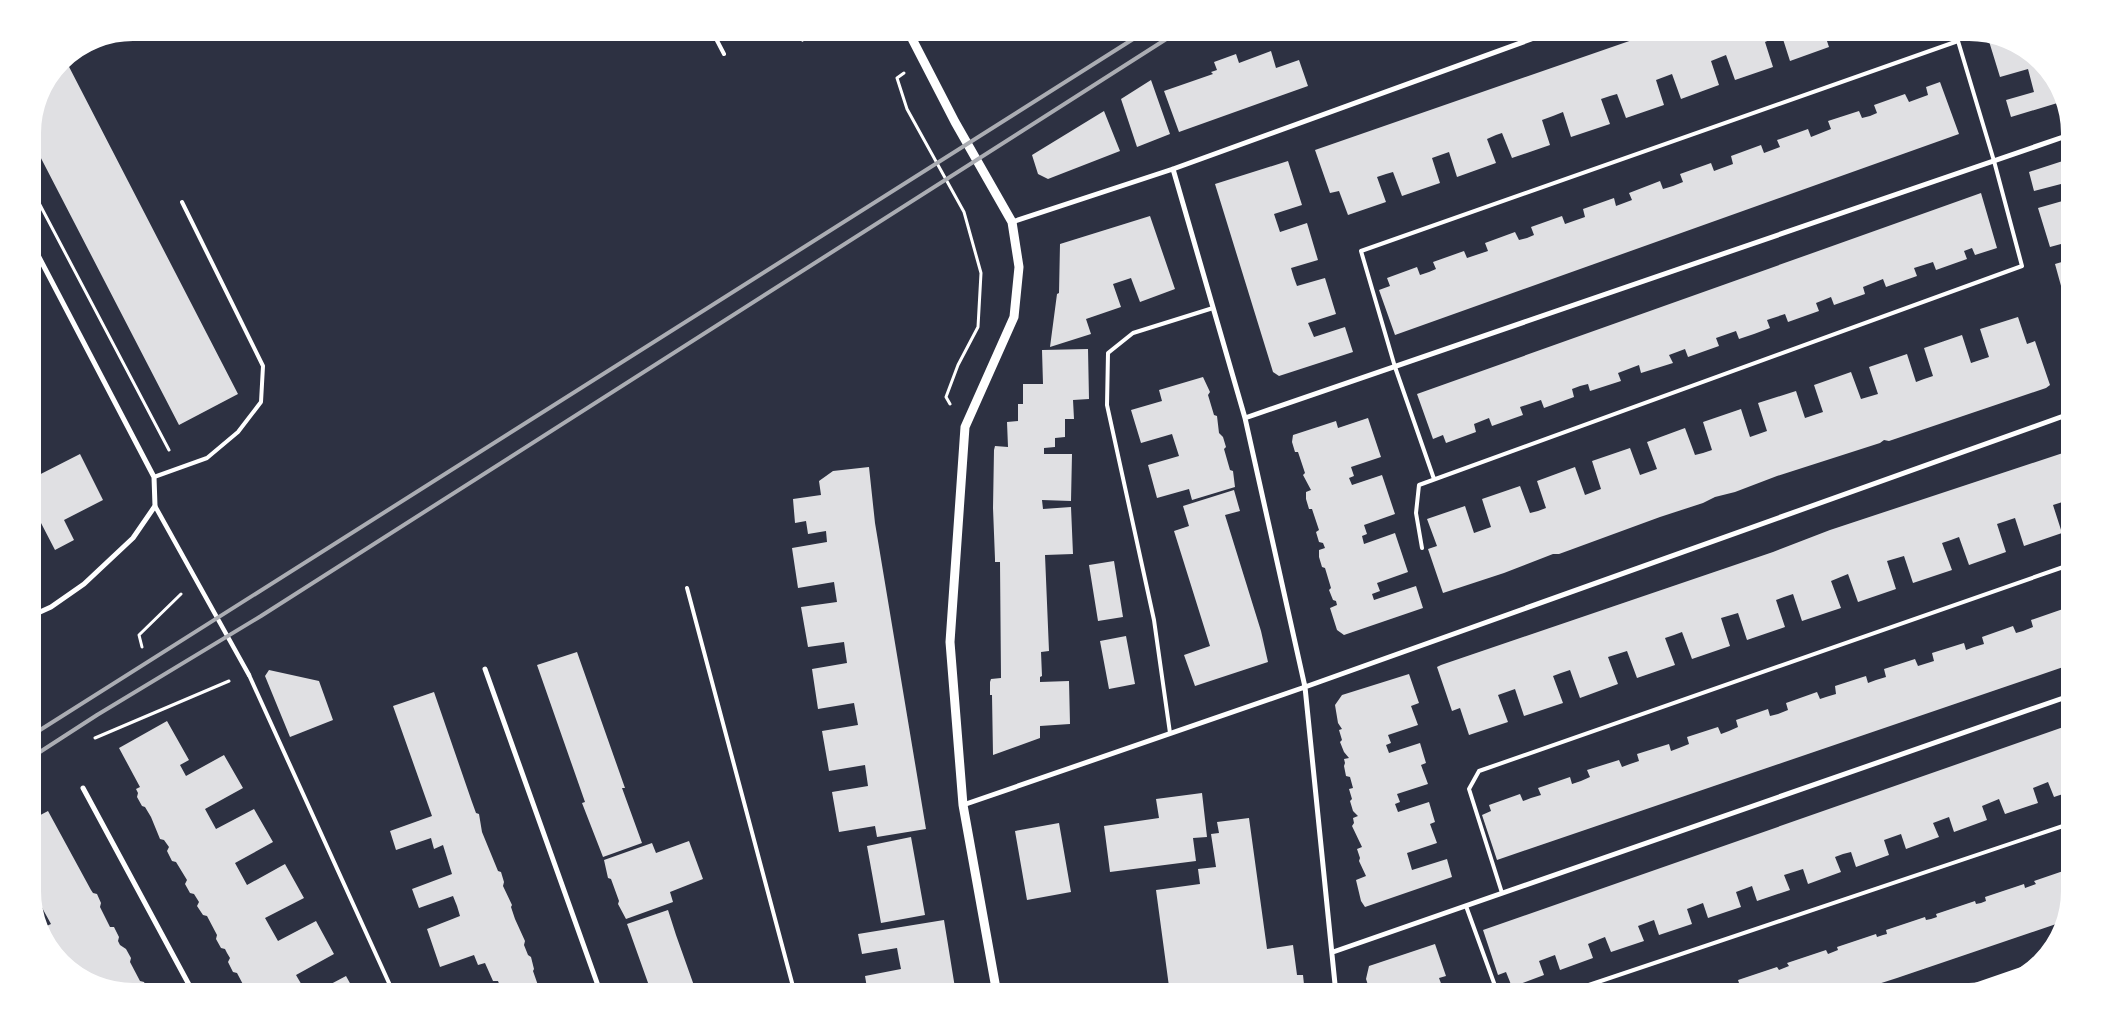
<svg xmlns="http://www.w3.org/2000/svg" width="2101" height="1023" font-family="Manrope,sans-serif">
<rect width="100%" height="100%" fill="#2d3142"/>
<!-- building -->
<path fill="#e0e0e3" d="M 795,29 L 827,29 L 802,42 Z
M 1664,29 L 1823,29 L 1829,47 L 1790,61 L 1782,36 L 1774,38 L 1765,42 L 1773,67 L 1735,80 L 1726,55 L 1711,61 L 1719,85 L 1681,99 L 1672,74 L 1656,80 L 1664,105 L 1626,118 L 1617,94 L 1610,96 L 1601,99 L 1610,124 L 1571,137 L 1563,112 L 1553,116 L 1542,120 L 1550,145 L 1512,158 L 1502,133 L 1496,135 L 1487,139 L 1496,163 L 1457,177 L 1449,152 L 1432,158 L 1440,183 L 1402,196 L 1393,172 L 1386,174 L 1377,177 L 1386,202 L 1348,215 L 1339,191 L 1330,193 L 1315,150 Z
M 1842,29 L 1880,29 L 1846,41 Z
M 1996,35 L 2014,39 L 2055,75 L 2064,101 L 2011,117 L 2006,100 L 2034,92 L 2028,69 L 2000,77 L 1988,38 Z
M 1271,51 L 1276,68 L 1299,60 L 1308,86 L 1179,132 L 1164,91 L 1213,74 L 1211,72 L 1217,70 L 1214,62 L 1236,54 L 1239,63 Z
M 65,59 L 238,394 L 179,425 L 29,135 L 29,126 L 37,92 L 56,64 Z
M 1151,80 L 1170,134 L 1137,147 L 1121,99 Z
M 1940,82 L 1959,134 L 1395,335 L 1379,290 L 1390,286 L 1387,278 L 1417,267 L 1420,275 L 1429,272 L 1436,269 L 1433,262 L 1464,251 L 1467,258 L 1488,251 L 1485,243 L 1515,232 L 1519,240 L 1527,238 L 1534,235 L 1531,227 L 1562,216 L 1565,224 L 1585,217 L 1583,209 L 1614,198 L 1616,206 L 1632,200 L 1629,193 L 1660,181 L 1663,189 L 1673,186 L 1683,182 L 1680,174 L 1711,163 L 1714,171 L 1722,168 L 1733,164 L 1731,156 L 1761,145 L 1764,153 L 1780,147 L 1777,140 L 1808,129 L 1811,137 L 1831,129 L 1828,121 L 1859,111 L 1862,118 L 1870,116 L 1877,113 L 1874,105 L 1905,94 L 1909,102 L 1928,95 L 1926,87 Z
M 1104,111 L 1120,151 L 1048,179 L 1038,174 L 1032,155 Z
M 2072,158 L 2072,241 L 2050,247 L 2038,208 L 2066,200 L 2064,193 L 2061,184 L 2034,191 L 2029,172 Z
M 1288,161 L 1302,205 L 1274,214 L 1280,232 L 1307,223 L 1318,260 L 1291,268 L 1294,278 L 1297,286 L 1325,278 L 1336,314 L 1308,323 L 1314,337 L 1345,327 L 1353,352 L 1279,376 L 1273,372 L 1215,184 Z
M 1981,193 L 1997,248 L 1975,255 L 1972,248 L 1964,251 L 1967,259 L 1936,270 L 1933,262 L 1914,268 L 1917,276 L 1886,287 L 1883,279 L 1863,287 L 1865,294 L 1834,305 L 1831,297 L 1816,303 L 1819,311 L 1788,322 L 1785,314 L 1767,320 L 1770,328 L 1754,334 L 1739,339 L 1736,331 L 1716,338 L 1719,346 L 1688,357 L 1685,349 L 1669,355 L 1673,363 L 1641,373 L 1639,365 L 1618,373 L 1621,381 L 1590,391 L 1588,384 L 1580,386 L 1572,389 L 1574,397 L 1544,408 L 1541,400 L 1520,407 L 1523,415 L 1492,426 L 1489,418 L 1474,424 L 1476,432 L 1446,443 L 1443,435 L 1433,439 L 1417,394 Z
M 1150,216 L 1175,289 L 1140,302 L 1131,278 L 1113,284 L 1121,307 L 1086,319 L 1091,334 L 1050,347 L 1057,294 L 1059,293 L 1060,244 Z
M 2072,259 L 2072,302 L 2066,304 L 2055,264 Z
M 2018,317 L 2027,344 L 2035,341 L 2050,385 L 2046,388 L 1889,441 L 1884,440 L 1880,443 L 1777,476 L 1735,492 L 1715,497 L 1703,503 L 1660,517 L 1570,550 L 1559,554 L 1553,554 L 1504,573 L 1443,593 L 1428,549 L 1437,546 L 1427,519 L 1465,506 L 1474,533 L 1491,527 L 1482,499 L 1520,486 L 1530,513 L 1538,511 L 1546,508 L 1537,481 L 1575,467 L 1585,495 L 1601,489 L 1592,461 L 1630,448 L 1640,475 L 1657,469 L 1647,442 L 1685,428 L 1695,455 L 1703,453 L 1712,450 L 1703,422 L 1741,409 L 1750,437 L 1767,431 L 1758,403 L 1796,391 L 1805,418 L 1823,412 L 1814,385 L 1851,372 L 1861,399 L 1878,394 L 1869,367 L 1907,354 L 1916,382 L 1924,379 L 1933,376 L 1924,348 L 1962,335 L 1971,363 L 1989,357 L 1980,329 Z
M 1088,349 L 1089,399 L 1073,400 L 1074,419 L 1065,419 L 1065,437 L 1055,438 L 1055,447 L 1044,448 L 1044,454 L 1072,454 L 1071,501 L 1042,500 L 1043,509 L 1071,507 L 1073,554 L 1045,555 L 1049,651 L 1041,652 L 1042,676 L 1040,677 L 1040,682 L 1069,681 L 1070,724 L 1040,726 L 1040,738 L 993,755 L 992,695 L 990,695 L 990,682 L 991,679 L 1001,678 L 1000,562 L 995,562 L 995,559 L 993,508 L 994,450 L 995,446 L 1008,447 L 1007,422 L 1018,421 L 1018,404 L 1023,404 L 1023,384 L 1043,384 L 1042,350 Z
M 1203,377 L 1210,392 L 1208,395 L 1214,415 L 1217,416 L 1219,433 L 1223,437 L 1226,447 L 1224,449 L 1230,470 L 1233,471 L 1235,487 L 1192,500 L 1189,489 L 1157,498 L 1148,465 L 1179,456 L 1172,434 L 1141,443 L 1131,410 L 1162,401 L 1159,390 Z
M 1368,418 L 1381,457 L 1351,467 L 1354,476 L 1349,478 L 1352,485 L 1382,475 L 1395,514 L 1364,525 L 1367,534 L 1362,536 L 1364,544 L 1395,533 L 1408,572 L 1377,583 L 1380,591 L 1372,594 L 1374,600 L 1416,586 L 1423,608 L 1344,635 L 1337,630 L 1330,608 L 1337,605 L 1336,601 L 1333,600 L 1329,590 L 1331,588 L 1325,568 L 1322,567 L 1319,557 L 1319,550 L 1325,548 L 1323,543 L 1319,542 L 1316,532 L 1319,530 L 1312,509 L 1309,509 L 1306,499 L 1306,492 L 1311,490 L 1303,475 L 1305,473 L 1298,452 L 1295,452 L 1292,442 L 1293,435 L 1336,421 L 1338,428 Z
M 2072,450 L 2072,499 L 2053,505 L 2062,533 L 2024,546 L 2015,518 L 1997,524 L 2006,552 L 1969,565 L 1959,537 L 1951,540 L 1942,543 L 1952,570 L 1913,583 L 1904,556 L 1887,561 L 1896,589 L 1858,602 L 1848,574 L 1831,581 L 1841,608 L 1802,621 L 1793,594 L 1784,597 L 1776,600 L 1785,627 L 1747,640 L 1738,613 L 1721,618 L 1730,646 L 1692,659 L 1682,632 L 1674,635 L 1665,638 L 1675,665 L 1637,678 L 1627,651 L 1608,657 L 1618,684 L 1580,698 L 1570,670 L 1561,673 L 1553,676 L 1563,703 L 1524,716 L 1515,689 L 1498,695 L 1508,722 L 1469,735 L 1460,708 L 1452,711 L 1437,667 L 1441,665 L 1773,552 L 1830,530 Z
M 80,454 L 103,500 L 64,520 L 74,540 L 55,550 L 41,523 L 29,529 L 29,480 Z
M 869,467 L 875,523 L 926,829 L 877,837 L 875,826 L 839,832 L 832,792 L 868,786 L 865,765 L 829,771 L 822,731 L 858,725 L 854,703 L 818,709 L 812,669 L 847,663 L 844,642 L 808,647 L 801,607 L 837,602 L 834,582 L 798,588 L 792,548 L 827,542 L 826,531 L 808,534 L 806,521 L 795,523 L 793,499 L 821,495 L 819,481 L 833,471 Z
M 1234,490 L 1240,511 L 1225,515 L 1261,631 L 1268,662 L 1195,686 L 1184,655 L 1210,646 L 1174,531 L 1189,526 L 1183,506 Z
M 1114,561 L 1123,617 L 1098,621 L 1089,565 Z
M 2063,609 L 2065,616 L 2072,614 L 2072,664 L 1497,860 L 1482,815 L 1491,811 L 1489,805 L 1520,794 L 1523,801 L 1531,798 L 1541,795 L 1538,788 L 1570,777 L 1572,784 L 1581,781 L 1590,777 L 1587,770 L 1619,760 L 1622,767 L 1630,764 L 1639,761 L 1637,754 L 1669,744 L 1671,751 L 1679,748 L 1689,744 L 1687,737 L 1718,727 L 1721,734 L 1729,731 L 1738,727 L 1736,720 L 1768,709 L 1770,716 L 1778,714 L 1788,710 L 1786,703 L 1817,692 L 1820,699 L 1826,697 L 1836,694 L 1835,686 L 1866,676 L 1868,683 L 1876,680 L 1886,677 L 1884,669 L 1915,659 L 1918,666 L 1934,661 L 1932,653 L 1964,643 L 1966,650 L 1974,647 L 1984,644 L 1982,637 L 2013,626 L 2016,633 L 2023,631 L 2033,627 L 2031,620 Z
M 1126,636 L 1135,684 L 1109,689 L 1100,641 Z
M 577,652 L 625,788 L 622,788 L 642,843 L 603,857 L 582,803 L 585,802 L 537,665 Z
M 269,670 L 319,681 L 333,720 L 290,737 L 265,676 Z
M 1409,674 L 1419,703 L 1411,706 L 1418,725 L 1388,735 L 1391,743 L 1386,745 L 1389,753 L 1420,743 L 1426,763 L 1421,765 L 1428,784 L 1397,794 L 1400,802 L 1395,804 L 1398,812 L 1429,802 L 1435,822 L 1430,824 L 1437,843 L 1407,853 L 1412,870 L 1447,859 L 1452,877 L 1365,907 L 1361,901 L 1356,880 L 1366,876 L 1359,861 L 1360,858 L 1357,849 L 1362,847 L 1352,826 L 1354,823 L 1353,818 L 1358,816 L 1353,811 L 1350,801 L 1352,799 L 1349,789 L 1353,788 L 1350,777 L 1346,776 L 1344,766 L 1345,763 L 1344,759 L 1349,758 L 1344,752 L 1340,742 L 1342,740 L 1339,730 L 1342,729 L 1338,723 L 1335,705 L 1342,695 Z
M 434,692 L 472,802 L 476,813 L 479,814 L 482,832 L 498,871 L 501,872 L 504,882 L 503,886 L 512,905 L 511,907 L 515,919 L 525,941 L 524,945 L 528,955 L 531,957 L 534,969 L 533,971 L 540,991 L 543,994 L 503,994 L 498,981 L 493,981 L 485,963 L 478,965 L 474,955 L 440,967 L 427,929 L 460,916 L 457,906 L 453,896 L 419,908 L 412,889 L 452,874 L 443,845 L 434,849 L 431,838 L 396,850 L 390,831 L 432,816 L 393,706 Z
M 167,721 L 189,760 L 180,765 L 186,776 L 224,755 L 243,788 L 205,809 L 216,829 L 254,809 L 273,842 L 235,863 L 247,885 L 285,864 L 304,898 L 265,918 L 278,941 L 316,921 L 334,954 L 296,975 L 307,994 L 246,994 L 247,992 L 237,973 L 233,972 L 228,962 L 230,958 L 227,953 L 225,949 L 221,948 L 216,939 L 217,935 L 207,916 L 203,915 L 197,906 L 199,902 L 194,894 L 190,893 L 185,884 L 187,880 L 176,862 L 172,861 L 167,851 L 169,847 L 164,840 L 160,839 L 151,817 L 145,807 L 142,806 L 137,797 L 138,793 L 136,789 L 140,787 L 119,748 Z
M 2072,724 L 2072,791 L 2054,797 L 2048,782 L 2033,788 L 2038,803 L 2005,814 L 1999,799 L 1982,806 L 1987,820 L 1954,832 L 1949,817 L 1933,823 L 1939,837 L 1906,849 L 1901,834 L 1884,840 L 1889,855 L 1856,867 L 1851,852 L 1843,854 L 1835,857 L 1841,872 L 1808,884 L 1803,869 L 1784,875 L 1790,890 L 1757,901 L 1752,886 L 1736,892 L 1741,907 L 1708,918 L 1703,903 L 1687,909 L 1692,924 L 1659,935 L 1654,920 L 1638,926 L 1644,941 L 1611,952 L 1605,937 L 1595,941 L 1588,944 L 1593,958 L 1560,970 L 1555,955 L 1539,961 L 1544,975 L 1512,987 L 1506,972 L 1498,975 L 1483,930 Z
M 1202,793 L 1207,837 L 1193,838 L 1196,861 L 1110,872 L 1104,826 L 1159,818 L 1156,799 Z
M 48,811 L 91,890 L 93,893 L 97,894 L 101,903 L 100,907 L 110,927 L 114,927 L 119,937 L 118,941 L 120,945 L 126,949 L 131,958 L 130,962 L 140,981 L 144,982 L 149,992 L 148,994 L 132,994 L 87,984 L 80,978 L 69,958 L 62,962 L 46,948 L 40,929 L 51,924 L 29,884 L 29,821 Z
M 1249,818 L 1267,949 L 1293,945 L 1297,975 L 1303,975 L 1305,994 L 1170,994 L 1156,890 L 1200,884 L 1198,869 L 1216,867 L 1211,834 L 1219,833 L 1217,822 Z
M 1059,823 L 1071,892 L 1027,900 L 1015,831 Z
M 911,837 L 925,915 L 881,923 L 867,846 Z
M 689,841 L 703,879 L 670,892 L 673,902 L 626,919 L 618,904 L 619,901 L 611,879 L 608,878 L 604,860 L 652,843 L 656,853 Z
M 2072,868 L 2072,891 L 2065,921 L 1897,978 L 1847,994 L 1695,994 L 1728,983 L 1729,987 L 1739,983 L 1738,980 L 1777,967 L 1779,970 L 1789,966 L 1787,963 L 1826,950 L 1828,954 L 1838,950 L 1837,947 L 1876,934 L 1877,937 L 1883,935 L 1887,934 L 1886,930 L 1925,917 L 1926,920 L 1931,919 L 1937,917 L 1936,914 L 1975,901 L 1976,904 L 1981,903 L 1986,901 L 1985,897 L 2024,884 L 2025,888 L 2036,884 L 2034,881 Z
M 668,910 L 676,935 L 697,994 L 652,994 L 627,924 Z
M 944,920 L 956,994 L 868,994 L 865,976 L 901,969 L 899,959 L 897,948 L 862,954 L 858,934 Z
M 1435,944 L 1446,976 L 1439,978 L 1445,994 L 1371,994 L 1366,979 L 1369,966 Z
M 346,976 L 356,994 L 312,994 Z"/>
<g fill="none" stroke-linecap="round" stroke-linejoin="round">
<!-- path -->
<path stroke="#fff" stroke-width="3" d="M 904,73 L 897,78 L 907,109 L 964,212 L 981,273 L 978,327 L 958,365 L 946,397 L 950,404
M 29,184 L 169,450
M 142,647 L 139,635 L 181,594
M 95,738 L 229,681"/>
<!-- service -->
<path stroke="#fff" stroke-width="4" d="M 711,29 L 724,54
M 154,477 L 207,458 L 238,432 L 261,402 L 263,366 L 182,202
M 1422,548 L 1416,513 L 1419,485 L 2022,266 L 1994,161 L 1958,41 L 1361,251 L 1395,367 L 1434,479
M 687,588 L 795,994
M 249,675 L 394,994
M 1170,733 L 1154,620 L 1107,405 L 1108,353 L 1133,333 L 1213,308
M 1502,893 L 1469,789 L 1479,771 L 2072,564
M 1466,906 L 1498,994
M 1562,994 L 2072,823"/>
<!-- pedestrian -->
<path stroke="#fff" stroke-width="4.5" d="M 155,506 L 249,675"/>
<!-- minor -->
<path stroke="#fff" stroke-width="5" d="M 1173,169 L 1245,418 L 1305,687 L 1336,994
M 1012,222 L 1173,169 L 1559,29
M 29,238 L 154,477 L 155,506 L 133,538 L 84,584 L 51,607 L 29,617
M 1245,418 L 2072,134
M 485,669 L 601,994
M 83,788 L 194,994
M 963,805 L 1305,687 L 2072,413
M 1333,952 L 2072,695
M 1950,994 L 2037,964"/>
<!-- tertiary -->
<path stroke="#fff" stroke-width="9" d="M 907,29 L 955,122 L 1012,222 L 1019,267 L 1014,317 L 965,427 L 950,642 L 963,805 L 997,994"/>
<!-- rail -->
<path stroke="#abadb3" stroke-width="4" d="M 29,737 L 1149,29
M 29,759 L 97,715 L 261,616 L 1182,29"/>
</g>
<!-- crop -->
<path d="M0 0H2101V1023H0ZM133 38H1969A95 95 0 0 1 2064 133V891A95 95 0 0 1 1969 986H133A95 95 0 0 1 38 891V133A95 95 0 0 1 133 38Z" fill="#fff" fill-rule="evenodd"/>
<path fill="none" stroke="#fff" stroke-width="6" d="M133 38H1969A95 95 0 0 1 2064 133V891A95 95 0 0 1 1969 986H133A95 95 0 0 1 38 891V133A95 95 0 0 1 133 38Z"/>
</svg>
